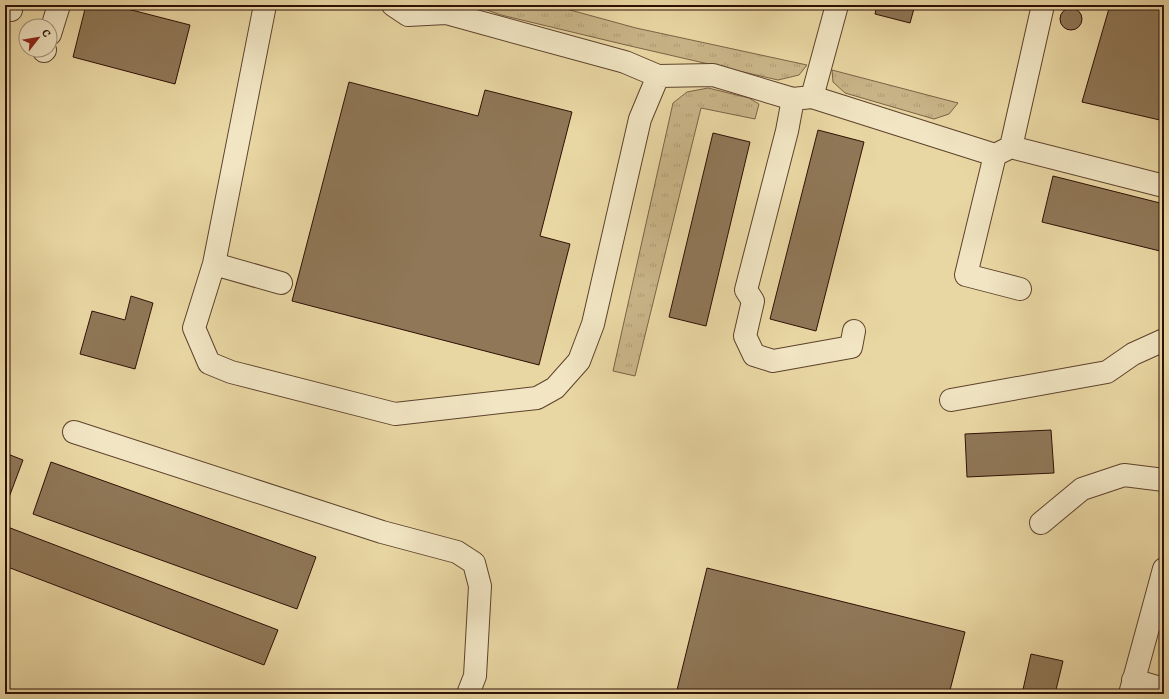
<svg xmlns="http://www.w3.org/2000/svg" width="1169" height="699" font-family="Alegreya,serif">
<defs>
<pattern id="grass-tufts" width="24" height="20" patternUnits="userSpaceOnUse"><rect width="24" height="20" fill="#c9b588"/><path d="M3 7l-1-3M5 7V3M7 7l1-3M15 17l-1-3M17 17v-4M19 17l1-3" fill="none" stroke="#ad9b74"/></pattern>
</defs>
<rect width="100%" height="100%" fill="#e9d7a3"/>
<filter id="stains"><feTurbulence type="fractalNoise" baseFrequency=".005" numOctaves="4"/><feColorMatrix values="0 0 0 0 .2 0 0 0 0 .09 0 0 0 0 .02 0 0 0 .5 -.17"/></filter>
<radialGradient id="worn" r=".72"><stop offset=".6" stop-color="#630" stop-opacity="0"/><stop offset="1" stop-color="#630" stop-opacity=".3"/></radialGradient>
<!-- grass -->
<path fill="url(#grass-tufts)" stroke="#7c6246" d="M 473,5 L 552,5 L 636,28 L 807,65 L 799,75 L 778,80 L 626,45 L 501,15 Z
M 832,70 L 958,103 L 949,114 L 934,119 L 845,93 L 833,82 Z
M 708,88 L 749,98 L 759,104 L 755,119 L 701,108 L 635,376 L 613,371 L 673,103 L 687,92 Z"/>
<!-- building -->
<path fill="#8f7757" stroke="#2e1005" d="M 86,5 L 112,5 L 190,25 L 175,84 L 73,57 Z
M 877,5 L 915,5 L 910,23 L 875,14 Z
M 1110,5 L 1164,5 L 1164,121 L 1082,102 Z
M1060 19a11 11 0 1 1 22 0a11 11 0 1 1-22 0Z
M 349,82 L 478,116 L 485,90 L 572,112 L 540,236 L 570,244 L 539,365 L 292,301 Z
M 818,130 L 864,142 L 816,331 L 770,319 Z
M 713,133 L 750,142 L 706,326 L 669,317 Z
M 1053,176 L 1164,204 L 1164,252 L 1042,222 Z
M 131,296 L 153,303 L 135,369 L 80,354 L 92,311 L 125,320 Z
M 1051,430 L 1054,473 L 967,477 L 965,434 Z
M 5,453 L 23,460 L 5,508 Z
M 51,462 L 316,557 L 297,609 L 33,514 Z
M 5,526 L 278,630 L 264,665 L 5,566 Z
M 707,568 L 965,632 L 949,694 L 676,694 Z
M 1031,654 L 1063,661 L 1055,694 L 1022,694 Z"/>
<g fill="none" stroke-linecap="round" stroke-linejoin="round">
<!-- minor casing -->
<g stroke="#5d422c" stroke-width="24">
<path id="minor" d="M 265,5 L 214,264 L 194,328 L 209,363 L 231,372 L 395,414 L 537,398 L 555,388 L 579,361 L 593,324 L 640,119 L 658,76
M 393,5 L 408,15 L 446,13 L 625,62 L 658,76 L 713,75 L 793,99 L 812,97 L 995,155 L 1011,147 L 1164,186
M 5,8 L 11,10
M 50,34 L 59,5
M 44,51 L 45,50
M 812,97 L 837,5
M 793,99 L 787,131 L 746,290 L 753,301 L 745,336 L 754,355 L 773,361 L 851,347 L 854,331
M 1011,147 L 1043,5
M 995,155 L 966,275 L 1020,289
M 214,264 L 281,283
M 951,400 L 1107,372 L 1133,354 L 1164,340
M 74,432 L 382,532 L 457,552 L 474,563 L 480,586 L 475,676 L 468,694
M 1041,523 L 1082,489 L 1124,475 L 1164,480
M 1133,680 L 1164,689
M 1130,694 L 1164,569"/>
</g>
<!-- minor -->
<use href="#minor" stroke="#f1e5c3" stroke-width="22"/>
</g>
<!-- margin -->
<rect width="1169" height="699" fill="none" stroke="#e9d7a3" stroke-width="20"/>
<rect x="6" y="6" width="1157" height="687" fill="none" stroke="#2e1005" stroke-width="2"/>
<rect x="10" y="10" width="1149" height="679" fill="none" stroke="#2e1005"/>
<!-- north arrow -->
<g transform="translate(38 38) rotate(59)"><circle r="19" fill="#f1e5c3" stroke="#a39077"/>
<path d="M0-3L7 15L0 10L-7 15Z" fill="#8f2418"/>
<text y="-6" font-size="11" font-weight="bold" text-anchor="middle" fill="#2e1005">С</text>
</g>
<rect width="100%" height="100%" filter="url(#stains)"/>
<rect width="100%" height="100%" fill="url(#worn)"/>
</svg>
